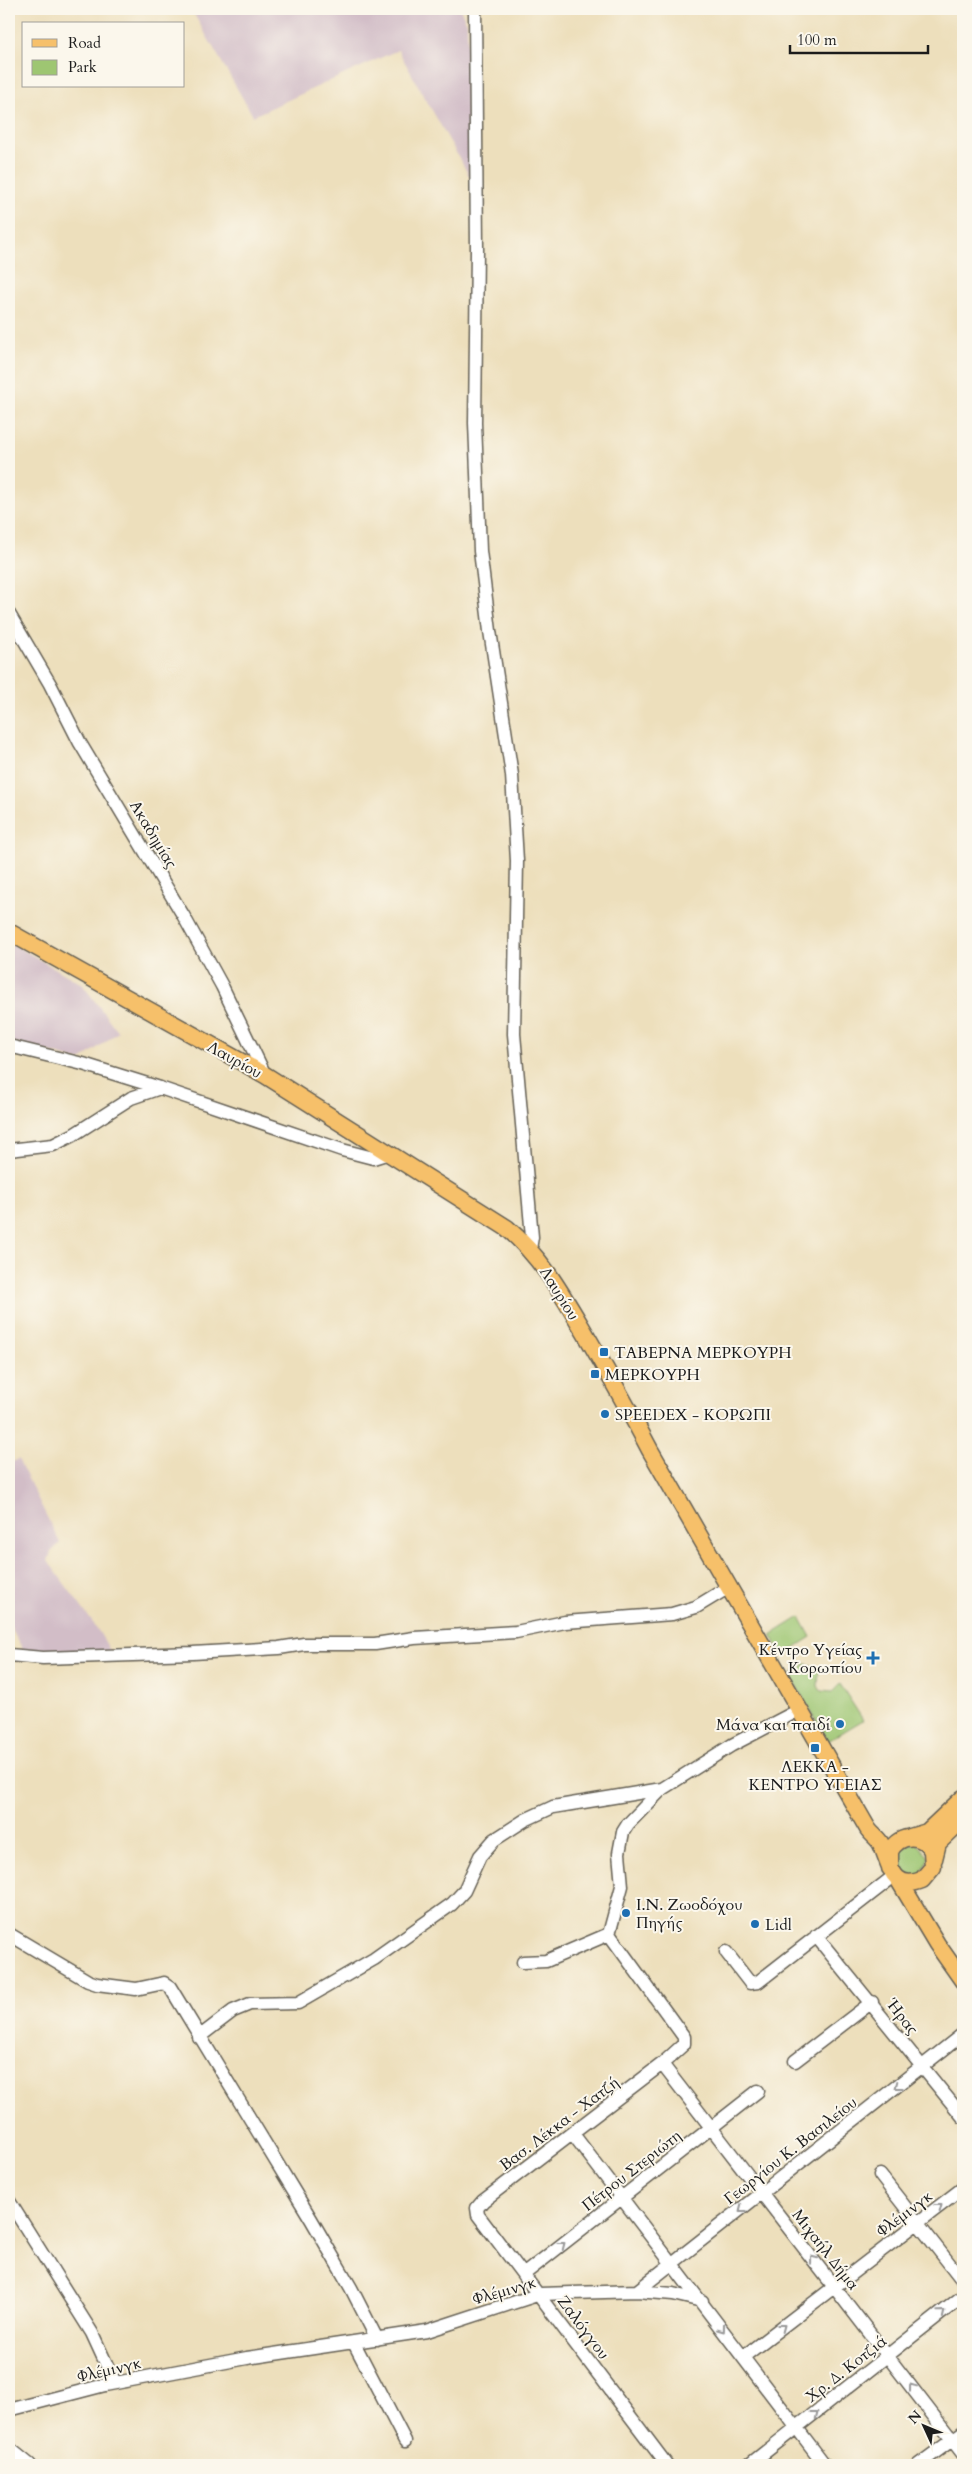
<svg xmlns="http://www.w3.org/2000/svg" width="972" height="2474" font-family="Cardo,serif">
<rect width="100%" height="100%" fill="#fbf7ec"/>
<filter id="ink" filterUnits="userSpaceOnUse"><feTurbulence type="fractalNoise" baseFrequency=".02" numOctaves="2"/><feDisplacementMap in="SourceGraphic" scale="10" xChannelSelector="R" yChannelSelector="G"/><feConvolveMatrix kernelMatrix="1 2 1 2 8 2 1 2 1" color-interpolation-filters="sRGB"/></filter>
<filter id="wash" filterUnits="userSpaceOnUse"><feTurbulence type="fractalNoise" baseFrequency=".0096" numOctaves="4" result="noise"/><feDisplacementMap in="SourceGraphic" scale="20" xChannelSelector="R" yChannelSelector="G"/><feGaussianBlur stdDeviation="1.12" result="paint"/><feColorMatrix in="noise" values="0 0 0 0 0 0 0 0 0 0 0 0 0 0 0 0 0 1.4 0 .05"/><feComposite in="paint" operator="in"/></filter>
<g filter="url(#wash)">
<rect width="100%" height="100%" fill="#eddfbc"/>
<!-- industrial -->
<path fill="#d2bdc7" d="M 191,9 L 460,9 L 467,23 L 471,179 L 398,50 L 253,116 Z
M 9,942 L 82,984 L 118,1032 L 80,1061 L 9,1041 Z
M 18,1459 L 60,1543 L 51,1552 L 48,1561 L 96,1627 L 111,1652 L 25,1654 L 9,1623 L 9,1464 Z"/>
<!-- green -->
<path fill="#9ec672" stroke="#5d7147" d="M 800,1617 L 811,1637 L 783,1655 L 771,1635 Z
M 805,1664 L 811,1665 L 819,1671 L 818,1686 L 821,1691 L 832,1692 L 840,1684 L 863,1720 L 828,1741 L 791,1677 L 794,1671 Z
M 915,1842 L 929,1857 L 920,1876 L 898,1874 L 894,1852 Z"/>
</g>
<g filter="url(#ink)">
<g fill="none" stroke-linecap="round" stroke-linejoin="round">
<!-- minor casing -->
<g stroke="#656054" stroke-width="15">
<path id="minor" d="M 475,9 L 477,249 L 475,423 L 478,498 L 480,551 L 490,631 L 512,775 L 517,861 L 514,1034 L 532,1237 L 530,1249
M 9,614 L 50,684 L 80,743 L 183,915 L 222,986 L 265,1075
M 9,1046 L 83,1064 L 160,1088
M 9,1150 L 53,1145 L 73,1135 L 131,1098 L 160,1088 L 342,1150 L 373,1158 L 389,1153
M 9,1655 L 43,1658 L 193,1653 L 279,1648 L 304,1644 L 375,1644 L 414,1638 L 516,1632 L 565,1622 L 672,1614 L 696,1607 L 729,1587
M 662,1789 L 628,1824 L 623,1832 L 619,1853 L 622,1886 L 609,1934 L 684,2037 L 684,2044 L 662,2064 L 483,2201 L 477,2208 L 478,2215 L 667,2465
M 9,1934 L 88,1981 L 97,1984 L 136,1989 L 164,1983 L 170,1987 L 311,2219 L 351,2288 L 377,2339
M 816,1936 L 963,2117
M 726,1952 L 750,1983 L 758,1982 L 894,1876
M 523,1962 L 546,1961 L 609,1934
M 199,2037 L 233,2011 L 250,2004 L 298,2003 L 374,1959 L 452,1904 L 464,1891 L 480,1856 L 494,1840 L 525,1820 L 553,1807 L 662,1789 L 732,1745 L 801,1709
M 795,2061 L 872,2002
M 662,2064 L 963,2454
M 573,2134 L 825,2465
M 880,2175 L 963,2281
M 9,2201 L 92,2333 L 115,2383
M 523,2275 L 758,2091
M 637,2291 L 963,2034
M 354,2343 L 405,2441
M 743,2357 L 963,2188
M 9,2410 L 105,2385 L 247,2358 L 427,2331 L 540,2294 L 637,2291 L 673,2294 L 702,2301
M 9,2448 L 30,2465
M 749,2465 L 963,2296
M 918,2465 L 963,2432"/>
</g>
<!-- major casing -->
<g stroke="#656054" stroke-width="19">
<path id="major" d="M 9,932 L 265,1075 L 507,1228 C 542,1258 562,1294 585,1333 C 607,1371 629,1410 650,1450 L 868,1829 C 872,1835 878,1838 881,1844 C 890,1863 892,1892 922,1880 L 933,1867 L 932,1851 C 923,1833 900,1833 890,1851 L 890,1868
M 910,1837 L 927,1832 L 963,1798
M 934,1859 L 938,1843 L 963,1819
M 898,1879 L 937,1944 L 963,1981"/>
</g>
<!-- minor -->
<use href="#minor" stroke="#fff" stroke-width="12"/>
<!-- major -->
<use href="#major" stroke="#f6c06b" stroke-width="16"/>
</g>
<!-- one-way arrows -->
<defs><path id="oneway-chevron" d="M-2-3.5L2.5 0L-2 3.5" fill="none" stroke-width="1.6" stroke-linecap="round" stroke-linejoin="round" transform="scale(1.25)"/></defs>
<g stroke="#999">
<use href="#oneway-chevron" transform="translate(898 2086) rotate(142)"/>
<use href="#oneway-chevron" transform="translate(939 2207) rotate(-37)"/>
<use href="#oneway-chevron" transform="translate(742 2209) rotate(142)"/>
<use href="#oneway-chevron" transform="translate(562 2245) rotate(-38)"/>
<use href="#oneway-chevron" transform="translate(813 2259) rotate(-128)"/>
<use href="#oneway-chevron" transform="translate(942 2313) rotate(-39)"/>
<use href="#oneway-chevron" transform="translate(782 2327) rotate(-37)"/>
<use href="#oneway-chevron" transform="translate(722 2329) rotate(54)"/>
<use href="#oneway-chevron" transform="translate(912 2387) rotate(-127)"/>
<use href="#oneway-chevron" transform="translate(815 2414) rotate(-38)"/>
</g>
</g>
<!-- markers -->
<g fill="#1f6fb2" stroke="#fbf7ec" stroke-width="2">
<rect x="599" y="1347" width="10" height="10" rx="2.5"/>
<rect x="590" y="1369" width="10" height="10" rx="2.5"/>
<circle cx="605" cy="1414" r="5"/>
<path d="M870.5 1650.5h5v5h5v5h-5v5h-5v-5h-5v-5h5z"/>
<circle cx="840" cy="1724" r="5"/>
<rect x="810" y="1743" width="10" height="10" rx="2.5"/>
<circle cx="626" cy="1913" r="5"/>
<circle cx="755" cy="1924" r="5"/>
</g>
<g text-anchor="middle" stroke-width="4" stroke-linejoin="round" paint-order="stroke">
<!-- street labels -->
<g font-size="16" fill="#1c1c1c" stroke="#fbf7ec">
<text transform="translate(154 834) rotate(59)" y="6">Ακαδημίας</text>
<text transform="translate(235 1059) rotate(29)" y="6">Λαυρίου</text>
<text transform="translate(560 1293) rotate(58)" y="6">Λαυρίου</text>
<text transform="translate(903 2016) rotate(52)" y="6">Ήρας</text>
<text transform="translate(559 2123) rotate(-37)" y="6">Βασ. Λέκκα - Χατζή</text>
<text transform="translate(790 2150) rotate(-38)" y="6">Γεωργίου Κ. Βασιλείου</text>
<text transform="translate(631 2170) rotate(-38)" y="6">Πέτρου Στεριώτη</text>
<text transform="translate(904 2213) rotate(-37)" y="6">Φλέμινγκ</text>
<text transform="translate(826 2249) rotate(52)" y="6">Μιχαήλ Δήμα</text>
<text transform="translate(504 2290) rotate(-16)" y="6">Φλέμινγκ</text>
<text transform="translate(584 2327) rotate(53)" y="6">Ζαλόγγου</text>
<text transform="translate(846 2368) rotate(-38)" y="6">Χρ. Δ. Κοτζιά</text>
<text transform="translate(109 2369) rotate(-13)" y="6">Φλέμινγκ</text>
</g>
<!-- poi labels -->
<g font-size="16" fill="#1c1c1c" stroke="#fbf7ec" text-anchor="start">
<text x="614" y="1358">ΤΑΒΕΡΝΑ ΜΕΡΚΟΥΡΗ</text>
<text x="605" y="1380">ΜΕΡΚΟΥΡΗ</text>
<text x="615" y="1420">SPEEDEX - ΚΟΡΩΠΙ</text>
<text x="862" y="1655" text-anchor="end">Κέντρο Υγείας<tspan x="862" dy="18">Κορωπίου</tspan></text>
<text x="830" y="1730" text-anchor="end">Μάνα και παιδί</text>
<text x="815" y="1772" text-anchor="middle">ΛΕΚΚΑ -<tspan x="815" dy="18">ΚΕΝΤΡΟ ΥΓΕΙΑΣ</tspan></text>
<text x="636" y="1910">Ι.Ν. Ζωοδόχου<tspan x="636" dy="18">Πηγής</tspan></text>
<text x="765" y="1930">Lidl</text>
</g>
</g>
<!-- margin -->
<rect width="972" height="2474" fill="none" stroke="#fbf7ec" stroke-width="30"/>
<!-- legend -->
<rect x="22" y="22" width="162" height="65" fill="#fbf7ec" stroke="#a29f99"/>
<rect x="32" y="39" width="25" height="8" fill="#f6c06b" stroke="#a29f99"/>
<text x="68" y="48" font-size="15" fill="#1c1c1c">Road</text>
<rect x="32" y="60" width="25" height="15" fill="#9ec672" stroke="#a29f99"/>
<text x="68" y="72" font-size="15" fill="#1c1c1c">Park</text>
<!-- north arrow -->
<g transform="translate(924 2426) rotate(314)" stroke="#fbf7ec" stroke-width="4" paint-order="stroke">
<path d="M0-4L9 19L0 12L-9 19Z" fill="#1c1c1c"/>
<text y="-8" font-size="14" font-weight="bold" text-anchor="middle" fill="#1c1c1c">N</text>
</g>
<!-- scale -->
<path d="M790 45v8h138v-8" fill="none" stroke="#1c1c1c" stroke-width="2.5"/>
<text x="797" y="45" font-size="15" fill="#1c1c1c" stroke="#fbf7ec" stroke-width="4" paint-order="stroke">100 m</text>
</svg>
